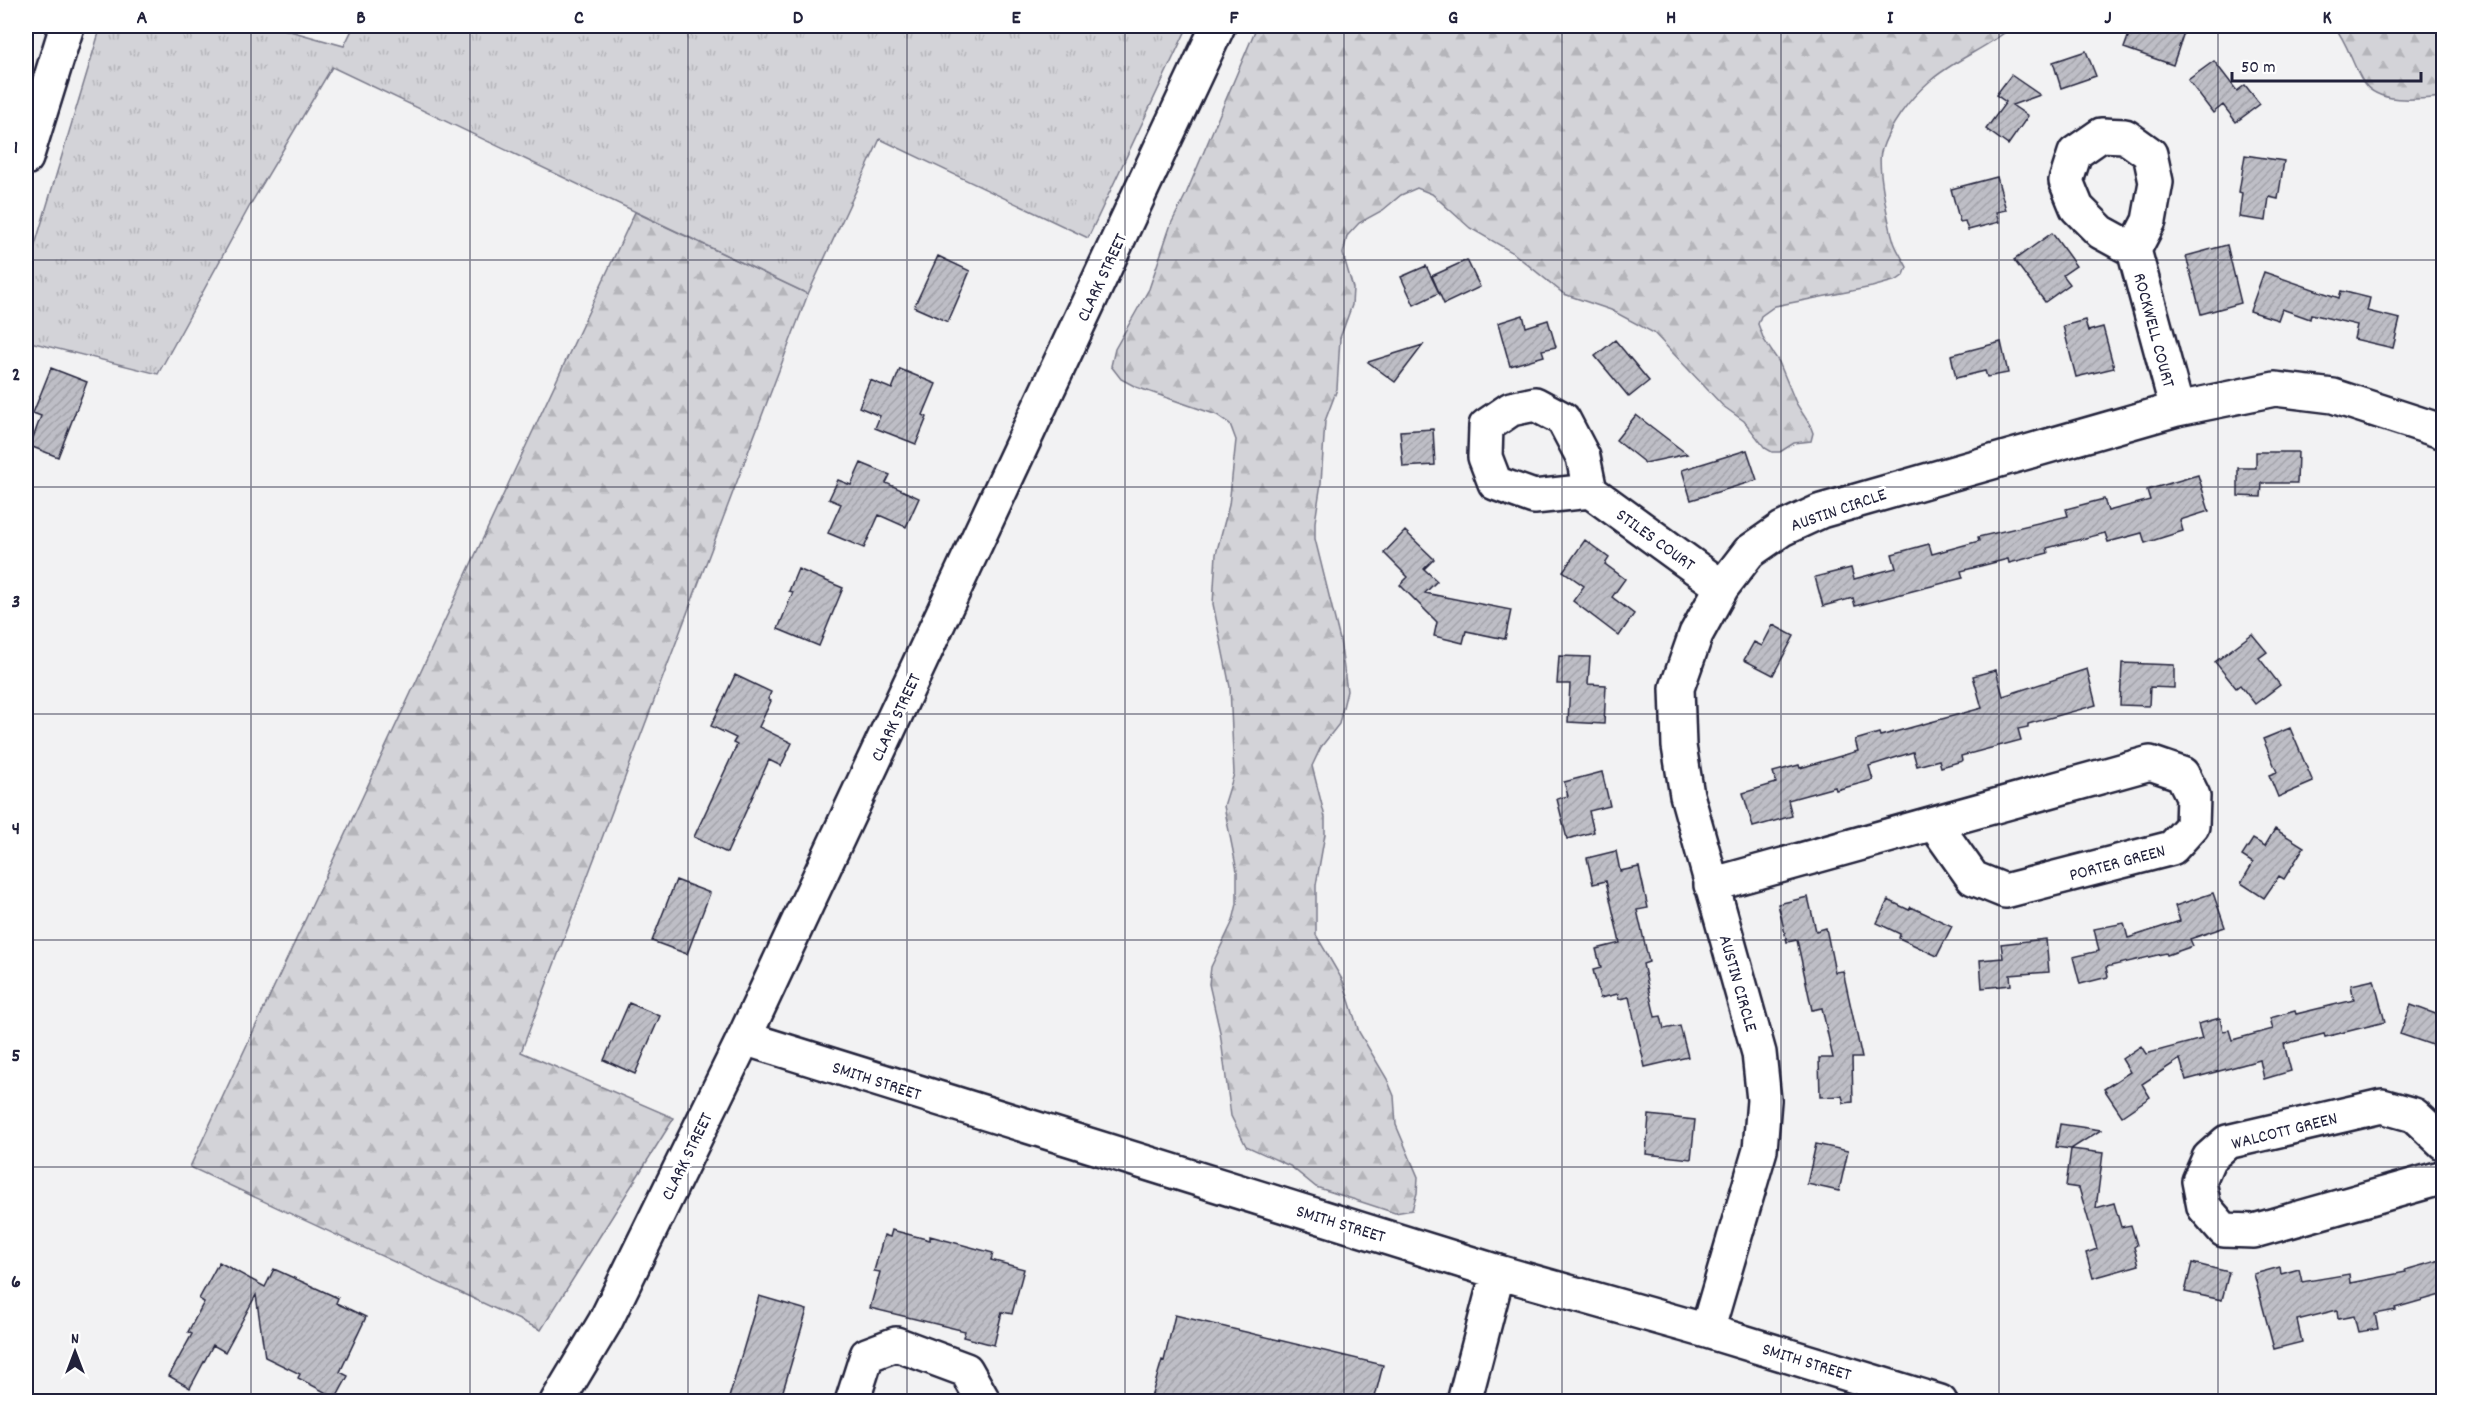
<svg xmlns="http://www.w3.org/2000/svg" width="2469" height="1427" font-family="Dekko,sans-serif">
<defs>
<pattern id="forest-firs" width="22" height="20" patternUnits="userSpaceOnUse" patternTransform="scale(1.5)"><rect width="22" height="20" fill="#d3d3d8"/><path d="M5 1l3.5 6h-7zM16 11l3.5 6h-7z" fill="#b5b5ba"/></pattern>
<pattern id="park-tufts" width="24" height="20" patternUnits="userSpaceOnUse" patternTransform="scale(1.5)"><rect width="24" height="20" fill="#d3d3d8"/><path d="M3 7l-1-3M5 7V3M7 7l1-3M15 17l-1-3M17 17v-4M19 17l1-3" fill="none" stroke="#b5b5ba"/></pattern>
<pattern id="building-hatch" width="6" height="6" patternUnits="userSpaceOnUse" patternTransform="scale(1.5)"><rect width="6" height="6" fill="#bebec6"/><path d="M-1 1l2-2M0 6l6-6M5 7l2-2" fill="none" stroke="#a3a3ab"/></pattern>
</defs>
<rect width="100%" height="100%" fill="#f2f2f3"/>
<filter id="ink" filterUnits="userSpaceOnUse"><feTurbulence type="fractalNoise" baseFrequency=".0167" numOctaves="2"/><feDisplacementMap in="SourceGraphic" scale="12" xChannelSelector="R" yChannelSelector="G"/><feConvolveMatrix kernelMatrix="1 2 1 2 8 2 1 2 1" color-interpolation-filters="sRGB"/></filter>
<g filter="url(#ink)">
<!-- forest -->
<path fill="url(#forest-firs)" stroke="#7a7a8a" stroke-width="1.5" d="M 1257,26 L 2013,26 C 1988,48 1955,59 1930,81 C 1909,99 1889,126 1881,152 C 1877,167 1889,226 1894,242 C 1897,251 1903,259 1907,267 L 1904,275 L 1897,280 L 1872,287 L 1775,306 L 1761,316 L 1758,324 L 1764,340 L 1779,362 L 1796,403 L 1810,425 L 1813,433 L 1811,441 L 1794,443 L 1780,452 L 1772,452 L 1765,448 L 1744,421 L 1723,406 L 1654,333 L 1611,310 L 1564,294 L 1512,252 L 1470,228 L 1432,194 L 1417,188 L 1401,195 L 1383,210 L 1359,223 L 1347,236 L 1343,254 L 1353,288 L 1352,305 L 1340,338 L 1337,389 L 1325,421 L 1321,483 L 1315,522 L 1315,539 L 1340,640 L 1347,691 L 1339,724 L 1321,747 L 1312,766 L 1325,817 L 1325,834 L 1316,885 L 1316,935 L 1343,981 L 1359,1032 L 1387,1079 L 1394,1096 L 1396,1125 L 1418,1177 L 1417,1193 L 1412,1210 L 1395,1213 L 1316,1187 L 1290,1166 L 1246,1146 L 1231,1116 L 1220,1032 L 1209,984 L 1211,967 L 1233,921 L 1237,904 L 1237,871 L 1224,806 L 1234,774 L 1230,687 L 1213,604 L 1216,554 L 1229,505 L 1236,440 L 1230,424 L 1217,415 L 1136,387 L 1121,379 L 1111,366 L 1115,349 L 1149,289 L 1171,224 L 1186,194 Z
M 2334,26 L 2443,26 L 2443,97 C 2421,99 2379,105 2364,83 C 2352,65 2348,43 2334,26 Z
M 635,212 L 808,294 L 521,1052 L 674,1118 L 541,1330 L 190,1167 Z"/>
<!-- park -->
<path fill="url(#park-tufts)" stroke="#7a7a8a" stroke-width="1.5" d="M 101,26 L 272,26 L 344,46 L 354,26 L 1188,26 L 1088,238 L 880,139 L 808,294 L 332,67 L 253,200 L 158,374 L 26,341 L 26,275 Z"/>
<!-- building -->
<path fill="url(#building-hatch)" stroke="#22223b" stroke-width="1.5" d="M 2132,26 L 2186,26 L 2173,65 L 2124,48 Z
M 2086,51 L 2096,76 L 2061,88 L 2053,62 Z
M 2214,61 L 2237,91 L 2245,85 L 2260,104 L 2236,122 L 2223,105 L 2213,113 L 2188,80 Z
M 2011,75 L 2040,95 L 2012,105 L 2028,116 L 2008,145 L 1986,129 L 2006,102 L 1996,95 Z
M 2245,155 L 2284,161 L 2278,199 L 2269,197 L 2266,221 L 2239,217 L 2242,193 L 2239,192 Z
M 1997,177 L 2006,210 L 1996,212 L 1999,222 L 1968,230 L 1965,221 L 1960,222 L 1951,189 Z
M 2052,233 L 2076,266 L 2063,275 L 2070,284 L 2045,302 L 2014,260 Z
M 2227,245 L 2241,303 L 2201,314 L 2186,256 Z
M 938,256 L 970,271 L 948,322 L 914,307 Z
M 1467,260 L 1480,287 L 1444,304 L 1432,276 Z
M 1426,266 L 1439,293 L 1414,305 L 1401,277 Z
M 2264,272 L 2339,298 L 2341,291 L 2370,298 L 2367,311 L 2400,319 L 2393,348 L 2354,339 L 2357,325 L 2311,314 L 2310,319 L 2282,309 L 2278,320 L 2250,311 Z
M 1523,315 L 1526,327 L 1548,320 L 1556,347 L 1542,350 L 1544,356 L 1510,366 L 1498,323 Z
M 2085,320 L 2088,331 L 2103,327 L 2114,368 L 2076,377 L 2063,326 Z
M 1615,340 L 1649,381 L 1629,397 L 1595,356 Z
M 2001,342 L 2008,373 L 1987,377 L 1985,371 L 1956,378 L 1951,355 Z
M 1423,345 L 1395,382 L 1368,362 Z
M 51,368 L 87,382 L 58,457 L 30,446 L 41,416 L 33,413 Z
M 900,369 L 936,384 L 923,415 L 927,417 L 916,444 L 875,428 L 880,416 L 859,407 L 870,380 L 892,389 Z
M 1636,415 L 1687,454 L 1645,463 L 1616,440 Z
M 1433,429 L 1435,465 L 1403,467 L 1400,431 Z
M 1747,450 L 1757,480 L 1691,500 L 1682,470 Z
M 2256,452 L 2298,452 L 2297,483 L 2262,483 L 2261,497 L 2238,496 L 2238,468 L 2256,468 Z
M 861,463 L 890,475 L 886,483 L 919,498 L 906,527 L 879,515 L 864,548 L 828,533 L 841,504 L 829,499 L 838,480 L 851,485 Z
M 2198,475 L 2209,511 L 2180,520 L 2183,531 L 2145,543 L 2142,533 L 2108,542 L 2105,533 L 2047,548 L 2048,553 L 2009,563 L 2008,559 L 1961,571 L 1963,578 L 1920,589 L 1855,606 L 1853,598 L 1823,606 L 1815,577 L 1851,568 L 1854,579 L 1896,568 L 1892,554 L 1929,544 L 1932,554 L 1979,541 L 1978,537 L 2068,516 L 2066,509 L 2104,499 L 2108,511 L 2150,500 L 2147,490 Z
M 1405,531 L 1434,559 L 1424,569 L 1437,581 L 1425,593 L 1511,610 L 1505,639 L 1466,631 L 1463,643 L 1434,636 L 1437,622 L 1400,585 L 1408,577 L 1384,553 Z
M 1585,540 L 1609,558 L 1605,564 L 1625,579 L 1612,597 L 1634,614 L 1619,636 L 1573,601 L 1584,586 L 1563,571 Z
M 798,569 L 843,588 L 819,646 L 778,629 L 793,592 L 789,591 Z
M 1773,625 L 1794,636 L 1773,675 L 1744,660 L 1754,642 L 1762,646 Z
M 2252,634 L 2267,652 L 2259,658 L 2280,685 L 2255,704 L 2240,685 L 2236,688 L 2215,662 Z
M 1559,656 L 1590,657 L 1588,684 L 1606,685 L 1604,724 L 1568,722 L 1570,684 L 1557,684 Z
M 2122,663 L 2174,665 L 2174,688 L 2150,687 L 2149,706 L 2120,705 Z
M 2087,669 L 2096,705 L 2028,724 L 2028,727 L 2018,729 L 2021,740 L 1961,756 L 1962,761 L 1941,767 L 1939,760 L 1917,766 L 1913,752 L 1869,766 L 1873,780 L 1836,790 L 1835,787 L 1788,800 L 1792,816 L 1753,827 L 1743,793 L 1776,783 L 1773,772 L 1799,765 L 1800,768 L 1858,751 L 1855,740 L 1879,733 L 1880,736 L 1982,708 L 1973,676 L 1996,670 L 2003,696 Z
M 735,675 L 771,692 L 768,699 L 771,701 L 759,727 L 792,743 L 781,766 L 769,760 L 727,853 L 694,837 L 737,745 L 733,743 L 736,738 L 711,726 Z
M 2290,728 L 2313,782 L 2278,797 L 2269,775 L 2277,772 L 2263,739 Z
M 1602,772 L 1610,806 L 1589,811 L 1594,832 L 1567,839 L 1557,799 L 1568,796 L 1564,782 Z
M 2275,829 L 2304,847 L 2284,879 L 2279,876 L 2264,898 L 2241,883 L 2253,863 L 2242,856 L 2253,839 L 2265,846 Z
M 1616,851 L 1620,871 L 1639,867 L 1648,908 L 1637,910 L 1649,962 L 1643,964 L 1655,1017 L 1661,1016 L 1664,1029 L 1680,1026 L 1688,1057 L 1645,1067 L 1629,997 L 1619,999 L 1618,994 L 1600,998 L 1593,970 L 1601,968 L 1596,949 L 1620,943 L 1606,881 L 1593,884 L 1587,858 Z
M 676,880 L 710,893 L 687,954 L 652,941 Z
M 2213,893 L 2225,927 L 2190,939 L 2193,946 L 2167,955 L 2166,953 L 2106,967 L 2108,977 L 2080,984 L 2073,957 L 2099,951 L 2094,929 L 2124,923 L 2128,938 L 2180,921 L 2175,906 Z
M 1808,897 L 1816,931 L 1826,928 L 1835,972 L 1843,971 L 1862,1058 L 1852,1058 L 1853,1102 L 1844,1103 L 1842,1096 L 1820,1097 L 1819,1058 L 1833,1058 L 1822,1008 L 1812,1010 L 1797,940 L 1787,942 L 1778,904 Z
M 1888,900 L 1909,910 L 1911,907 L 1952,926 L 1937,956 L 1899,938 L 1900,934 L 1877,923 Z
M 2046,939 L 2049,972 L 2010,975 L 2011,985 L 1982,988 L 1980,960 L 2003,958 L 2001,944 Z
M 2374,980 L 2385,1022 L 2325,1037 L 2324,1034 L 2284,1044 L 2291,1071 L 2264,1079 L 2260,1060 L 2186,1080 L 2180,1059 L 2142,1084 L 2150,1097 L 2122,1116 L 2104,1089 L 2130,1072 L 2122,1059 L 2141,1046 L 2146,1054 L 2202,1039 L 2198,1024 L 2220,1018 L 2223,1031 L 2229,1030 L 2232,1040 L 2273,1029 L 2270,1018 L 2295,1011 L 2296,1014 L 2354,1000 L 2351,985 Z
M 629,1003 L 660,1016 L 635,1074 L 604,1060 Z
M 2411,1005 L 2444,1017 L 2444,1049 L 2400,1034 Z
M 1649,1115 L 1695,1120 L 1691,1159 L 1646,1154 Z
M 2060,1124 L 2101,1130 L 2071,1149 L 2056,1147 Z
M 1816,1144 L 1848,1151 L 1839,1191 L 1807,1184 Z
M 2071,1149 L 2103,1153 L 2096,1208 L 2114,1203 L 2121,1227 L 2131,1225 L 2137,1245 L 2134,1247 L 2139,1265 L 2093,1278 L 2086,1253 L 2097,1249 L 2079,1188 L 2066,1186 Z
M 892,1230 L 930,1240 L 930,1236 L 993,1253 L 991,1260 L 1024,1269 L 1012,1314 L 1002,1312 L 994,1345 L 963,1337 L 965,1331 L 870,1308 L 880,1272 L 874,1271 L 884,1235 L 890,1237 Z
M 2444,1259 L 2444,1294 L 2395,1308 L 2396,1310 L 2375,1314 L 2378,1329 L 2358,1332 L 2354,1316 L 2338,1319 L 2337,1310 L 2297,1320 L 2302,1342 L 2274,1349 L 2254,1274 L 2280,1267 L 2281,1274 L 2299,1269 L 2302,1282 L 2349,1274 L 2350,1283 L 2406,1272 L 2405,1270 Z
M 219,1262 L 265,1287 L 274,1269 L 338,1298 L 336,1303 L 366,1317 L 340,1372 L 348,1376 L 336,1398 L 298,1378 L 300,1374 L 265,1357 L 256,1295 L 225,1352 L 213,1345 L 190,1388 L 169,1376 L 192,1334 L 188,1332 L 204,1302 L 199,1299 Z
M 2192,1263 L 2229,1272 L 2222,1300 L 2185,1292 Z
M 759,1296 L 807,1310 L 780,1401 L 728,1401 Z
M 1175,1315 L 1383,1365 L 1374,1401 L 1150,1401 L 1162,1360 L 1164,1361 Z"/>
<g fill="none" stroke-linecap="round" stroke-linejoin="round">
<!-- minor casing -->
<g stroke="#22223b" stroke-width="38">
<path id="minor" d="M 26,158 L 67,26
M 2134,250 L 2101,232 L 2077,208 L 2066,181 L 2075,153 L 2101,135 L 2125,136 L 2150,154 L 2156,182 L 2149,221 L 2134,250 L 2177,409
M 1590,491 L 1534,497 L 1495,483 L 1485,457 L 1486,426 L 1511,409 L 1535,404 L 1563,419 L 1583,457 L 1590,491 L 1722,587
M 1711,885 L 2150,763 L 2182,774 L 2193,796 L 2192,826 L 2172,848 L 2005,891 L 1973,878 L 1934,823
M 744,1038 L 1498,1272 L 1707,1331 L 1940,1402
M 2444,1143 L 2414,1115 L 2382,1106 L 2227,1142 L 2209,1158 L 2199,1181 L 2204,1207 L 2224,1230 L 2254,1231 L 2444,1177
M 1707,1331 L 1760,1150 L 1764,1100 L 1759,1053 L 1687,795 L 1679,746 L 1677,688 L 1696,634 L 1722,587 L 1749,552 L 1782,529 L 1821,511 L 2177,409 L 2275,389 L 2333,396 L 2444,432
M 852,1402 L 867,1355 L 896,1344 L 966,1370 L 984,1402
M 1464,1402 L 1498,1272"/>
</g>
<!-- major casing -->
<g stroke="#22223b" stroke-width="38">
<path id="major" d="M 557,1402 L 605,1322 L 744,1038 L 1218,26"/>
</g>
<!-- minor -->
<use href="#minor" stroke="#fff" stroke-width="33"/>
<!-- major -->
<use href="#major" stroke="#fff" stroke-width="33"/>
</g>
</g>
<!-- grid -->
<path fill="none" stroke="#22223b" stroke-width="1.5" stroke-opacity="0.55" d="M 251,26 L 251,1402M 470,26 L 470,1402M 688,26 L 688,1402M 907,26 L 907,1402M 1125,26 L 1125,1402M 1344,26 L 1344,1402M 1562,26 L 1562,1402M 1781,26 L 1781,1402M 1999,26 L 1999,1402M 2218,26 L 2218,1402M 26,260 L 2444,260M 26,487 L 2444,487M 26,714 L 2444,714M 26,940 L 2444,940M 26,1167 L 2444,1167"/>
<g text-anchor="middle" stroke-width="6" stroke-linejoin="round" paint-order="stroke">
<!-- street labels -->
<g font-size="18" fill="#22223b" stroke="#fff">
<text transform="translate(1101 277) rotate(-65)" y="6">CLARK STREET</text>
<text transform="translate(2155 330) rotate(75)" y="6">ROCKWELL COURT</text>
<text transform="translate(1838 509) rotate(-19)" y="6">AUSTIN CIRCLE</text>
<text transform="translate(1656 539) rotate(36)" y="6">STILES COURT</text>
<text transform="translate(895 717) rotate(-65)" y="6">CLARK STREET</text>
<text transform="translate(2117 862) rotate(-15)" y="6">PORTER GREEN</text>
<text transform="translate(1739 983) rotate(74)" y="6">AUSTIN CIRCLE</text>
<text transform="translate(877 1080) rotate(18)" y="6">SMITH STREET</text>
<text transform="translate(2284 1130) rotate(-14)" y="6">WALCOTT GREEN</text>
<text transform="translate(686 1156) rotate(-64)" y="6">CLARK STREET</text>
<text transform="translate(1341 1223) rotate(17)" y="6">SMITH STREET</text>
<text transform="translate(1807 1361) rotate(17)" y="6">SMITH STREET</text>
</g>
</g>
<!-- margin -->
<rect width="2469" height="1427" fill="none" stroke="#fff" stroke-width="66"/>
<!-- north arrow -->
<g transform="translate(75 1352)" stroke="#ffffff" stroke-width="4.5" paint-order="stroke">
<path d="M0-4.5L10 22L0 15L-10 22Z" fill="#22223b"/>
<text y="-9" font-size="16" font-weight="bold" text-anchor="middle" fill="#22223b">N</text>
</g>
<!-- scale -->
<path d="M2232 72v9h189v-9" fill="none" stroke="#22223b" stroke-width="3"/>
<text x="2241" y="72" font-size="18" fill="#22223b" stroke="#ffffff" stroke-width="4.5" paint-order="stroke">50 m</text>
<rect x="33" y="33" width="2403" height="1361" fill="none" stroke="#22223b" stroke-width="2"/>
<g font-size="20" text-anchor="middle" font-weight="bold" fill="#22223b">
<text x="142" y="23">A</text>
<text x="361" y="23">B</text>
<text x="579" y="23">C</text>
<text x="798" y="23">D</text>
<text x="1016" y="23">E</text>
<text x="1234" y="23">F</text>
<text x="1453" y="23">G</text>
<text x="1671" y="23">H</text>
<text x="1890" y="23">I</text>
<text x="2108" y="23">J</text>
<text x="2327" y="23">K</text>
<text x="16" y="153">1</text>
<text x="16" y="380">2</text>
<text x="16" y="607">3</text>
<text x="16" y="834">4</text>
<text x="16" y="1061">5</text>
<text x="16" y="1287">6</text>
</g>
</svg>
